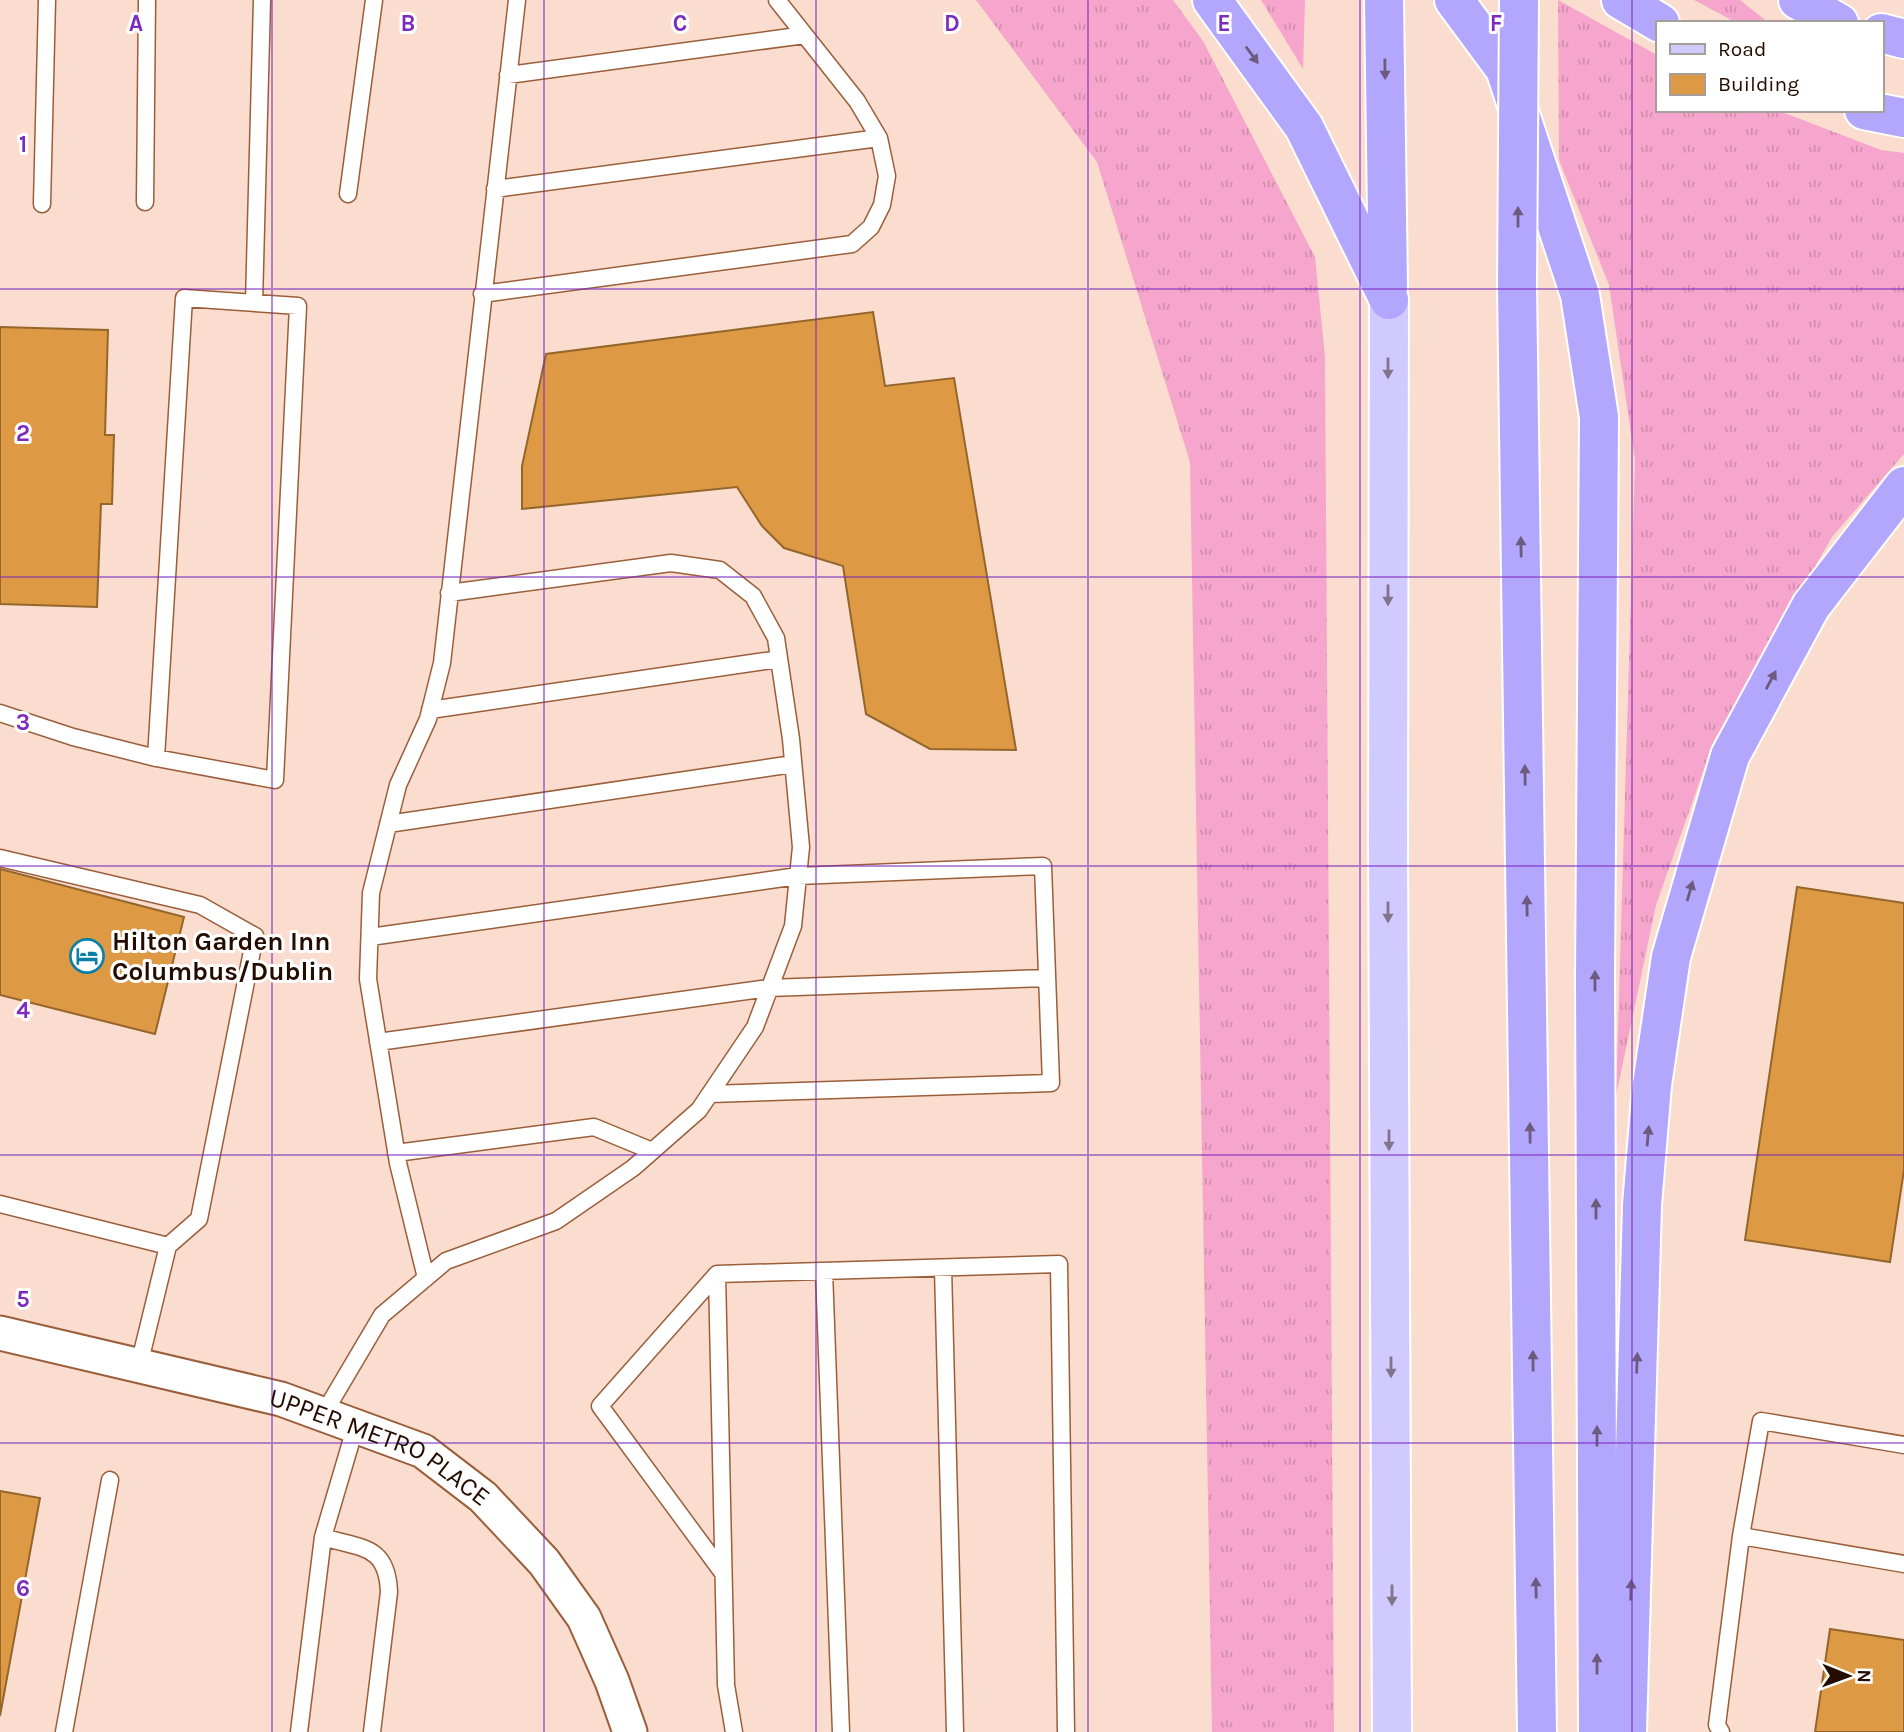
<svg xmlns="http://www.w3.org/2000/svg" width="1904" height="1732" font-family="Karla,sans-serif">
<defs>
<pattern id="grass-tufts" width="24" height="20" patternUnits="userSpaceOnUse" patternTransform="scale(1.75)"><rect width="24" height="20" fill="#f6a5cc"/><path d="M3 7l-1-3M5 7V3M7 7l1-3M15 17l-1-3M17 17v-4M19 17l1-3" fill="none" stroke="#d38dad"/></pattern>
</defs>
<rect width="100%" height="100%" fill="#faddce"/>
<!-- grass -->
<path fill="url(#grass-tufts)" d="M 976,0 L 1173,0 L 1203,41 L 1315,257 L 1325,357 L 1334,1732 L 1212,1732 L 1190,462 L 1097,162 Z
M 1261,0 L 1305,0 L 1303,69 Z
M 1558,0 L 1657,55 L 1657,110 L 1777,110 L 1881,150 L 1904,153 L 1904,454 L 1832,537 L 1714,741 L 1656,905 L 1616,1096 L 1635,460 L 1609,285 L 1559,160 Z
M 1694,0 L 1740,0 L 1769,23 L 1737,23 Z"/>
<!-- building -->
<path fill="#dd9943" stroke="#94662c" stroke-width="2" d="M 873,312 L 885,386 L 954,378 L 1016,750 L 930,749 L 866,714 L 843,566 L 784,548 L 762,526 L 737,487 L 522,509 L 522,466 L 546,354 Z
M 0,327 L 108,330 L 105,435 L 114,435 L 112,504 L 101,504 L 97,607 L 0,604 Z
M 0,869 L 184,917 L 155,1034 L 0,995 Z
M 1797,887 L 1904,903 L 1904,1170 L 1890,1262 L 1745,1240 Z
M 0,1491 L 40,1498 L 0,1716 Z
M 1830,1629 L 1904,1640 L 1904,1732 L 1815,1732 Z"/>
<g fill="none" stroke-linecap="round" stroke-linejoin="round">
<!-- service casing -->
<g stroke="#9b5e3a" stroke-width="19">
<path id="service" d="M 508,75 L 805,35
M 495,189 L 879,138
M 348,194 L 374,0
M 145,202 L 147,0
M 42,204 L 47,0
M 482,294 L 852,244 L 871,227 L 882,205 L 887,176 L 879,138 L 857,101 L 777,0
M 254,303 L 262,0
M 430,710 L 779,659
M 0,713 L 73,737 L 156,758 L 275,780 L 298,306 L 184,298 L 156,758
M 388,824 L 793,764
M 0,858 L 200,905 L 255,936 L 199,1219 L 168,1246 L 139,1365
M 370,937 L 798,876 L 1043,866 L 1051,1083 L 710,1094
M 378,1042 L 769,988 L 1047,978
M 396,1153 L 594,1127 L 652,1151
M 0,1204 L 168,1246
M 943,1268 L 955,1732
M 824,1271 L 841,1732
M 717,1274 L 600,1406 L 723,1573
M 426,1278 L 398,1163 L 368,979 L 371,893 L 398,785 L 428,719 L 442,663 L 517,0
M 324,1413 L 382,1315 L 446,1261 L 556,1221 L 633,1168 L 699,1110 L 755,1027 L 793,926 L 801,847 L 791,739 L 776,638 L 753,596 L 720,570 L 671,563 L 449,593
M 1741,1536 L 1904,1564
M 323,1537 C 361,1549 387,1544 389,1592 L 372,1732
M 64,1732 L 110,1480
M 299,1732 L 323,1537 L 356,1425
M 734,1732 L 726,1685 L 717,1274 L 1059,1264 L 1066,1732
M 1721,1732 L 1717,1725 L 1741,1536 L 1761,1421 L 1904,1445"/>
</g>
<!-- minor casing -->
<g stroke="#9b5e3a" stroke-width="37">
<g id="minor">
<path id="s1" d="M 0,1333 L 281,1399 L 423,1451 L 483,1497 L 544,1562 L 584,1618 L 612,1681 L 630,1732"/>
</g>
</g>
<!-- primary casing -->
<g stroke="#fff" stroke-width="42">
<path id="primary" d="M 1389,300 L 1388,844 L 1392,1732"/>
</g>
<!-- motorway casing -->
<g stroke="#fff" stroke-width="42">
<path id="motorway" d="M 1212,0 L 1304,127 L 1389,300
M 1384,0 L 1388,288
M 1454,0 L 1505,69 L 1580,295 L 1599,417 L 1595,978 L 1598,1732
M 1621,0 L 1660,23
M 1798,0 L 1839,23
M 1881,33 L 1904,39
M 1864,110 L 1904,118
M 1517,285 L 1537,1732
M 1627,1732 L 1642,1205 L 1652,1085 L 1671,957 L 1730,756 L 1811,606 L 1904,486"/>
</g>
<!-- service -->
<use href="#service" stroke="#fff" stroke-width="16"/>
<!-- minor -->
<use href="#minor" stroke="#fff" stroke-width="33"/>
<!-- primary -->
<use href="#primary" stroke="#d1cafe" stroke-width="38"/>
<!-- motorway -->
<use href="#motorway" stroke="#b3a7fd" stroke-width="38"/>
<!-- motorway-bridge casing -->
<g stroke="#fff" stroke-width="42" stroke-linecap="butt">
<path id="motorway-bridge" d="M 1517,285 L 1519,0"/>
</g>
<!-- motorway-bridge -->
<use href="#motorway-bridge" stroke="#b3a7fd" stroke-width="38"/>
</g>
<!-- one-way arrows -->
<defs><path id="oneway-solid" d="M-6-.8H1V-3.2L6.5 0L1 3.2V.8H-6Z" transform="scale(1.75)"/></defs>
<g fill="#6c5a7f">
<use href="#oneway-solid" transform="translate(1252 55) rotate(54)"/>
<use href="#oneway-solid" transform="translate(1385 69) rotate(89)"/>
<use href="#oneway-solid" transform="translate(1518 217) rotate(-90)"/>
<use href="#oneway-solid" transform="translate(1521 547) rotate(-91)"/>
<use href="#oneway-solid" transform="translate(1771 680) rotate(-62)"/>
<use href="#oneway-solid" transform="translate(1525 775) rotate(-91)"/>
<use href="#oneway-solid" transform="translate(1690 891) rotate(-74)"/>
<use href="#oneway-solid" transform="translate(1527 906) rotate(-91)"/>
<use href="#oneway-solid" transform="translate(1595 981) rotate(-90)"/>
<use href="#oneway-solid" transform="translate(1530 1133) rotate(-91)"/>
<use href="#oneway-solid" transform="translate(1648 1136) rotate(-85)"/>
<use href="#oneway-solid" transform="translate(1596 1209) rotate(-90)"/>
<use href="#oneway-solid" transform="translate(1533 1361) rotate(-91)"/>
<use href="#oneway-solid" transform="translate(1637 1363) rotate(-88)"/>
<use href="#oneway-solid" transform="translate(1597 1436) rotate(-90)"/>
<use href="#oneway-solid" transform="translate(1536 1588) rotate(-91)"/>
<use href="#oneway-solid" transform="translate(1631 1590) rotate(-88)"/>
<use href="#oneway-solid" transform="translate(1597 1664) rotate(-90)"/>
</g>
<g fill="#83748c">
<use href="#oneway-solid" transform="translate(1388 368) rotate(90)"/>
<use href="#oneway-solid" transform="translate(1388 595) rotate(90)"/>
<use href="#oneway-solid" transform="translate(1388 912) rotate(90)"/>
<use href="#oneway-solid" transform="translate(1389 1140) rotate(90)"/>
<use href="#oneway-solid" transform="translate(1391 1367) rotate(90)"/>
<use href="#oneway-solid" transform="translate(1392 1595) rotate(90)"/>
</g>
<!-- grid -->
<path fill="none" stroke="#7b2cbf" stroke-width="2" stroke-opacity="0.55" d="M 272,0 L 272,1732M 544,0 L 544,1732M 816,0 L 816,1732M 1088,0 L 1088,1732M 1360,0 L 1360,1732M 1632,0 L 1632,1732M 0,289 L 1904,289M 0,577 L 1904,577M 0,866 L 1904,866M 0,1155 L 1904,1155M 0,1443 L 1904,1443"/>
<!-- icons -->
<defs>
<g id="hotel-ring" transform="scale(1.75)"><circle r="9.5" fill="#fff" stroke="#0b7fa6" stroke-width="1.5"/><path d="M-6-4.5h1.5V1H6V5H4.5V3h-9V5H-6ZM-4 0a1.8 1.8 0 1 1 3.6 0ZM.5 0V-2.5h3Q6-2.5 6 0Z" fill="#0b7fa6"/></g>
</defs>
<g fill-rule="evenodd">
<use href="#hotel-ring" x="87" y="956"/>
</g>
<g text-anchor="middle" stroke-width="6" stroke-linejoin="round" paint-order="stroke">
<!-- poi labels -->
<g font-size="26" font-weight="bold" fill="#240c01" stroke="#fff" text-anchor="start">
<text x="112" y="950">Hilton Garden Inn<tspan x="112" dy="30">Columbus/Dublin</tspan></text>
</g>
<!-- street labels -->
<g font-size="26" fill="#240c01" stroke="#fff">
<text dy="9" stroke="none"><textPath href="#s1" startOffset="399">UPPER METRO PLACE</textPath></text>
</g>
</g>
<g font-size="23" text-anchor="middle" font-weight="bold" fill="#7b2cbf" stroke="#fff" stroke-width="6" stroke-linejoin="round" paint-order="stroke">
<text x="136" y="31">A</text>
<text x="408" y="31">B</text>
<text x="680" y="31">C</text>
<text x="952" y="31">D</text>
<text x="1224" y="31">E</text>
<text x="1496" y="31">F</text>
<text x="23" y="152">1</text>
<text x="23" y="441">2</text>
<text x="23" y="730">3</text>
<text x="23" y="1018">4</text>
<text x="23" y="1307">5</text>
<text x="23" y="1596">6</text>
</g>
<!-- legend -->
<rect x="1656" y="21" width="228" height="91" fill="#ffffff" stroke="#a79e99" stroke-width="2"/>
<rect x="1670" y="44" width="35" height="10" fill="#d1cafe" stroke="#a79e99" stroke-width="2"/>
<text x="1718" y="56" font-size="21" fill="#240c01">Road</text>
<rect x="1670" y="74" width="35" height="21" fill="#dd9943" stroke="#a79e99" stroke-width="2"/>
<text x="1718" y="91" font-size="21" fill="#240c01">Building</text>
<!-- north arrow -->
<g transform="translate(1848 1676) rotate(91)" stroke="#ffffff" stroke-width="5" paint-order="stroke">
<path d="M0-5L12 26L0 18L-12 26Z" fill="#240c01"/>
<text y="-10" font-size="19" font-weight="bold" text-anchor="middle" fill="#240c01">N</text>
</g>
</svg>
